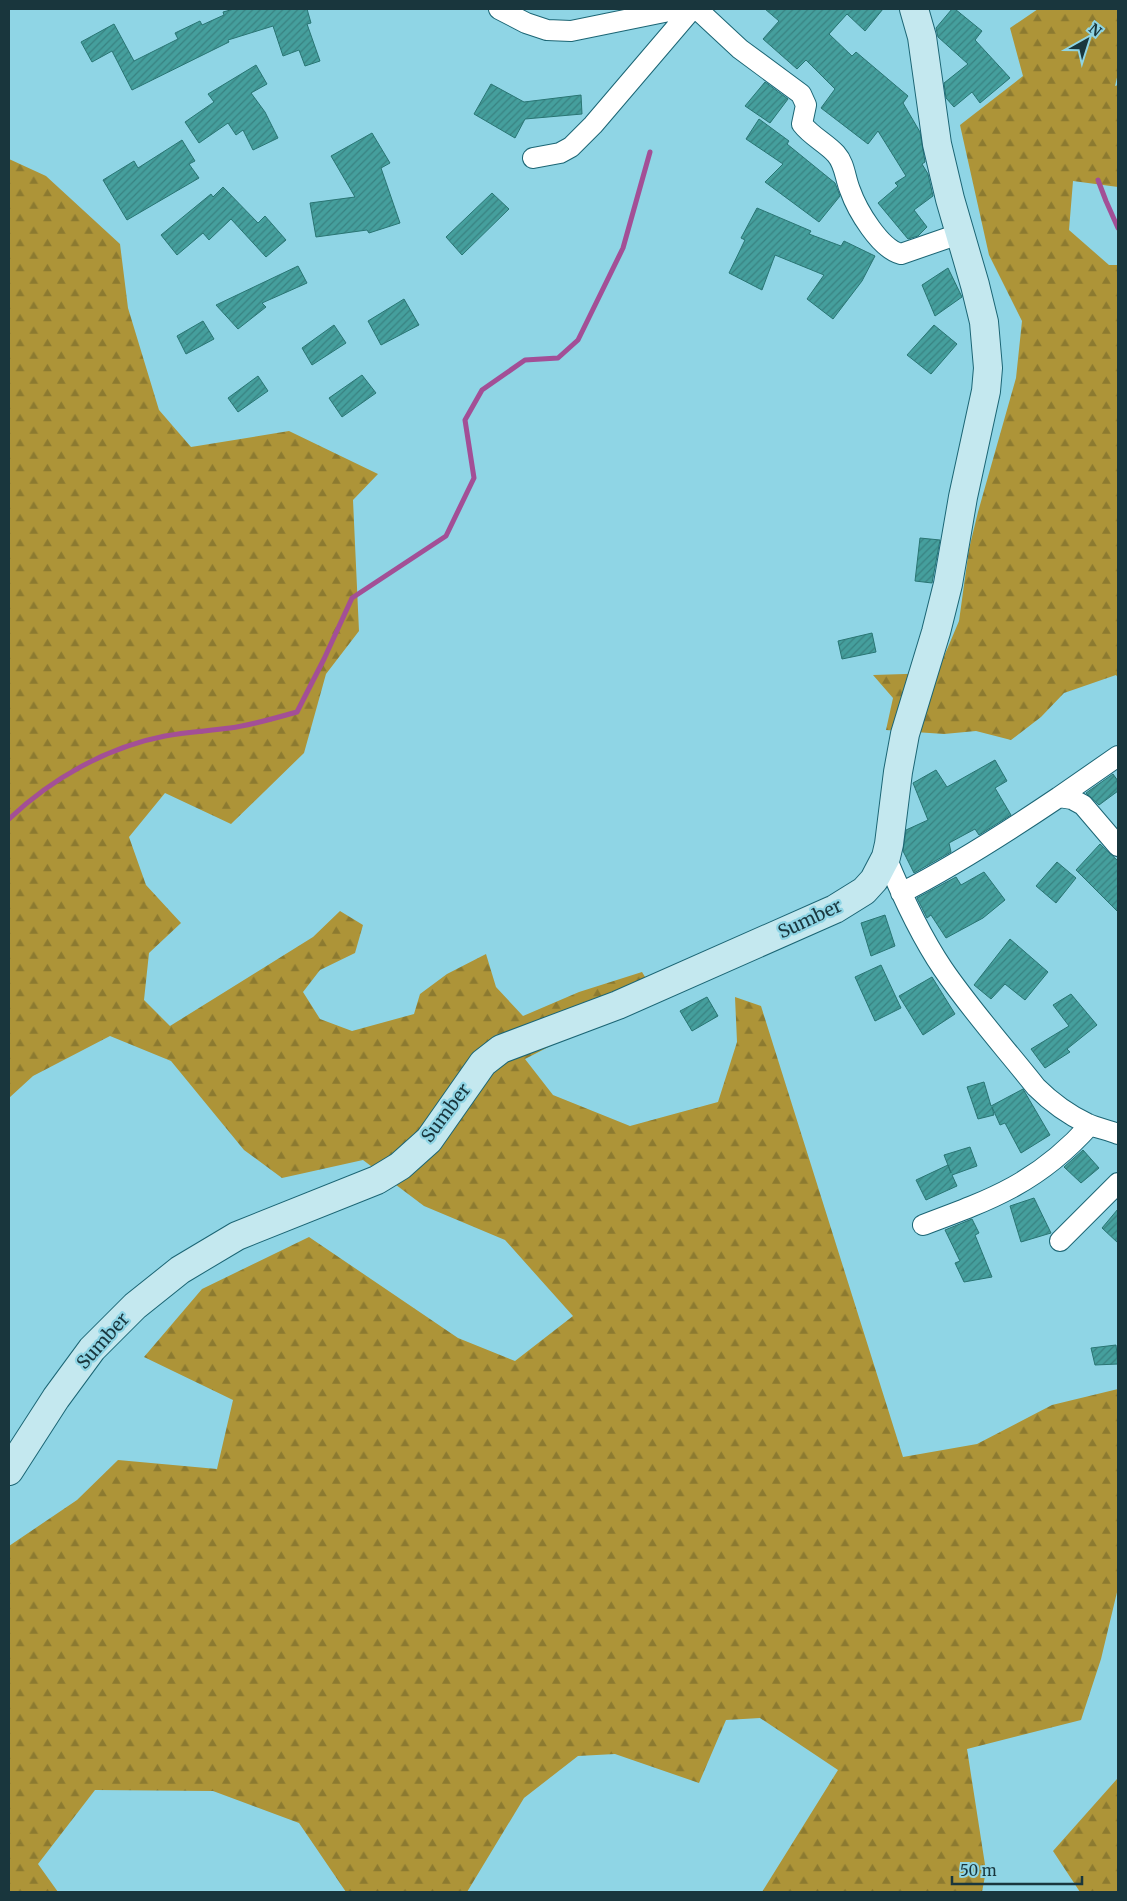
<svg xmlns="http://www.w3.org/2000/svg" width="1127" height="1901" font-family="Merriweather,serif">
<defs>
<pattern id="forest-firs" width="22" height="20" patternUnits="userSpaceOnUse" patternTransform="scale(1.25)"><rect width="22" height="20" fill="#ad9438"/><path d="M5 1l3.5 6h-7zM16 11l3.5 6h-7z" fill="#8c7a30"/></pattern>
<pattern id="building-hatch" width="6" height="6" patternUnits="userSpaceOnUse" patternTransform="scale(1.25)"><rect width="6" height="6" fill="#459f9d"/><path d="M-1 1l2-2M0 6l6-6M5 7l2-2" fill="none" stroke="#398281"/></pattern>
</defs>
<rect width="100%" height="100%" fill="#8fd5e5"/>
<!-- forest -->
<path fill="url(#forest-firs)" d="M 1038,9 L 1118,9 L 1118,73 L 1115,86 L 1118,85 L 1118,187 L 1073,181 L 1069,230 L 1109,265 L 1118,265 L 1118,678 L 1116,675 L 1064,693 L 1041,717 L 1011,740 L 976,731 L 944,734 L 886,730 L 893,698 L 873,675 L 937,673 L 959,621 L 969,549 L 978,512 L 1016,378 L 1022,321 L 989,255 L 960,125 L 1023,76 L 1010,28 Z
M 9,159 L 46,176 L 120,244 L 128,308 L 159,410 L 191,447 L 289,431 L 378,474 L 353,500 L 359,631 L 326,674 L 304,753 L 231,824 L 165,793 L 129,837 L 146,885 L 181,923 L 149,953 L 144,1000 L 170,1026 L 313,937 L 340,911 L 363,925 L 355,953 L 320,970 L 303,992 L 320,1019 L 352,1031 L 414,1014 L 420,994 L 447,974 L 486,954 L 496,987 L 523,1016 L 579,992 L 642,972 L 658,998 L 564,1039 L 525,1059 L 553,1095 L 630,1126 L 718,1102 L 737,1042 L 735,997 L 761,1006 L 903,1457 L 977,1444 L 1052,1405 L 1118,1389 L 1118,1588 L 1101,1659 L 1081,1720 L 967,1749 L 986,1871 L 982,1892 L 762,1892 L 838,1770 L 760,1718 L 726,1720 L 699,1783 L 615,1754 L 578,1756 L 524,1798 L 467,1892 L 346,1892 L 299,1823 L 213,1791 L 95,1790 L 38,1864 L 58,1892 L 9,1892 L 9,1546 L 77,1500 L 118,1460 L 217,1469 L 233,1400 L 144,1357 L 202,1289 L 309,1237 L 458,1338 L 515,1361 L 573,1316 L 505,1240 L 424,1206 L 363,1160 L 282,1178 L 244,1150 L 171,1061 L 110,1036 L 33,1076 L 9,1098 Z
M 1117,1779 L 1118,1892 L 1080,1892 L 1053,1851 Z"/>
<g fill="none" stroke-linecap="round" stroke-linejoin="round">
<!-- stream -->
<path stroke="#a34f96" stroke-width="5" d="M 1098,180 L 1106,201 L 1118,228
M 9,819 C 51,779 107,747 165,736 C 186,732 208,731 230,728 C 252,725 275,718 297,712 L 324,659 L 352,598 L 446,536 L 474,478 L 465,420 L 482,390 L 525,360 L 558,358 L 578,340 L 623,248 L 650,152"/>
</g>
<!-- building -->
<path fill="url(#building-hatch)" stroke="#297573" d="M 234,9 L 307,9 L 311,23 L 307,24 L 320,61 L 305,66 L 299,50 L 283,56 L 273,26 L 228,40 L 229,42 L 132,90 L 112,51 L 92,62 L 81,42 L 114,24 L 134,61 L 178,39 L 175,33 L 200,21 L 202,25 L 224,15 L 223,12 Z
M 765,9 L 883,9 L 865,31 L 847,14 L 829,34 L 852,56 L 856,52 L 908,96 L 903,103 L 920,132 L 925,162 L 922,164 L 928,174 L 933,196 L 914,210 L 927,227 L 918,236 L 908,239 L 878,203 L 898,186 L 895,183 L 906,176 L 878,131 L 868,144 L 821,108 L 835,89 L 806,60 L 797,69 L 763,39 L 779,21 Z
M 952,9 L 955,9 L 982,31 L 975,40 L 1010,78 L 980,103 L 972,92 L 954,107 L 946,98 L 944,83 L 968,64 L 938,37 L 936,28 Z
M 256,65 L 267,84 L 251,93 L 265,112 L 278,138 L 253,150 L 243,130 L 236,135 L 228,123 L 199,143 L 185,122 L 214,102 L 208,94 Z
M 765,82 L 788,99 L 770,123 L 745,106 Z
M 491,84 L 524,102 L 581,95 L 582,114 L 525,119 L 515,138 L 474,114 Z
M 759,119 L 789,141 L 787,144 L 835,183 L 840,196 L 819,222 L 765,182 L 783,164 L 746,139 Z
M 372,133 L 390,163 L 381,168 L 400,223 L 369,233 L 367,230 L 316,237 L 310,203 L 355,197 L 331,156 Z
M 182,140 L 195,161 L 189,164 L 199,178 L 127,220 L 103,180 L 134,161 L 138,168 Z
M 223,187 L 258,223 L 265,216 L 286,240 L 266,257 L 231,219 L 209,240 L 203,233 L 177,255 L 161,235 L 211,194 L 213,197 Z
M 492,193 L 509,209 L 462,255 L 446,237 Z
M 757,208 L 811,231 L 809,234 L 841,246 L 844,241 L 875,256 L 862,281 L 833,319 L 807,299 L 824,275 L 775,255 L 762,290 L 729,273 L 745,240 L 741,238 Z
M 298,266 L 307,283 L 262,303 L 266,307 L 238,329 L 216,305 Z
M 948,268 L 962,297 L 935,316 L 922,285 Z
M 404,299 L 419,325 L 381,345 L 368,321 Z
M 203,321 L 214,339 L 186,354 L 177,336 Z
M 334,325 L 346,343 L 312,365 L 302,348 Z
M 934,325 L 957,344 L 931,374 L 907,355 Z
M 362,375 L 376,393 L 342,417 L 329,398 Z
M 258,376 L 268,391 L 238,412 L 228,398 Z
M 920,538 L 940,540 L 932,583 L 915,581 Z
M 872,633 L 876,652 L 842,659 L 838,641 Z
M 995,760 L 1007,781 L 995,788 L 1011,815 L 979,835 L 975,829 L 949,843 L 951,852 L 914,873 L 903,851 L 906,830 L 928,820 L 913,783 L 936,770 L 947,787 Z
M 1113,774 L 1118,781 L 1118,791 L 1099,805 L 1086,793 Z
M 1100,844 L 1118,861 L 1118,912 L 1076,870 Z
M 1057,862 L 1076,878 L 1056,903 L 1036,886 Z
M 984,872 L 1005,900 L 983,918 L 946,938 L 931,915 L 927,918 L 917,898 L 956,877 L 961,885 Z
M 885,915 L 895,946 L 871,956 L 861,923 Z
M 1010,939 L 1048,972 L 1025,1000 L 1005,984 L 991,999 L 974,985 Z
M 881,965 L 901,1008 L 875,1021 L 855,977 Z
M 932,977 L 955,1014 L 923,1035 L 899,996 Z
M 1071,994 L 1097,1025 L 1067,1049 L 1070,1052 L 1045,1068 L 1031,1049 L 1069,1026 L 1053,1005 Z
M 707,997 L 718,1016 L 692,1031 L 680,1011 Z
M 984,1082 L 991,1106 L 1023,1089 L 1050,1135 L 1021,1153 L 1005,1123 L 1000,1125 L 992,1107 L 994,1115 L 978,1119 L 967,1087 Z
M 970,1147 L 977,1166 L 952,1175 L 957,1186 L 926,1200 L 916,1180 L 948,1165 L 951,1173 L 944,1155 Z
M 1083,1150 L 1099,1168 L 1081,1183 L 1064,1167 Z
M 1034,1198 L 1051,1233 L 1021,1242 L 1010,1206 Z
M 1118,1209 L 1118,1243 L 1102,1228 Z
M 972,1219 L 979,1233 L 975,1235 L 992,1277 L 964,1282 L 955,1263 L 960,1261 L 945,1230 Z
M 1116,1345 L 1118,1364 L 1095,1365 L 1091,1348 Z"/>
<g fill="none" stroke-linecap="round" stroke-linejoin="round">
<!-- street casing -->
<g stroke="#1b6574" stroke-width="22">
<path id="street" d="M 499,9 L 526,23 L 547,30 L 571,31 L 679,9
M 697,9 L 740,49 L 801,94 L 806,105 L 802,124 C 811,136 826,143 836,154 C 845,164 845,178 850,190 C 857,210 880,249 901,254 L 959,234
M 533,158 L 560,153 L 571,147 L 593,125 L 692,9
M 1059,797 L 1118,756
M 886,857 C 902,896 920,935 943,969 C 971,1010 1005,1048 1036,1087 C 1051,1102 1067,1114 1088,1124 C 1097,1128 1108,1130 1118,1134
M 901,893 C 956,865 1007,832 1059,797 L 1072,799 L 1083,805 L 1118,846
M 923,1225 C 993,1199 1039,1182 1090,1125
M 1060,1241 L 1118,1183"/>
</g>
<!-- secondary casing -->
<g stroke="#1b6574" stroke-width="30">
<path id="secondary" d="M 9,1471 L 56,1398 L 92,1349 L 135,1306 L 180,1270 L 237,1236 L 377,1180 L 400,1166 L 429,1140 L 483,1063 L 501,1049 L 618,1005 L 835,909 L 864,891 L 874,880 L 886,857 L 889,844 L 898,772 L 905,734 L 936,632 L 948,584 L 963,497 L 986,391 L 988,368 L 984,322 L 975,285 L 950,199 L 937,144 L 922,37 L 914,9"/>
</g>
<!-- street -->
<use href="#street" stroke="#fff" stroke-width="20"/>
<!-- secondary -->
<use href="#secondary" stroke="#c4e8ef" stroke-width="28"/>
</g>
<g text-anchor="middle" stroke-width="4.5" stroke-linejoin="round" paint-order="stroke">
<!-- street labels -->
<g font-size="18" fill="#19363d" stroke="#8fd5e5">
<text transform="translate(810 919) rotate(-25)" y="6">Sumber</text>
<text transform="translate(446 1113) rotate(-53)" y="6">Sumber</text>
<text transform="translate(103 1341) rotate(-48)" y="6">Sumber</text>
</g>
</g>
<!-- border -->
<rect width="1127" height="1901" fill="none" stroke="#19363d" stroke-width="20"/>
<!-- north arrow -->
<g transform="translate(1087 40) rotate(39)" stroke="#8fd5e5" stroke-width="4" paint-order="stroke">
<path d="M0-4L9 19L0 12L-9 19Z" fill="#19363d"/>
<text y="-8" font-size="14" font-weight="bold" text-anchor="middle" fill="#19363d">N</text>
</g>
<!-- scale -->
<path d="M952 1876v8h130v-8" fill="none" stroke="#19363d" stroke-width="2.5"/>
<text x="960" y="1876" font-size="15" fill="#19363d" stroke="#8fd5e5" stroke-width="4" paint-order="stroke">50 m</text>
</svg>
